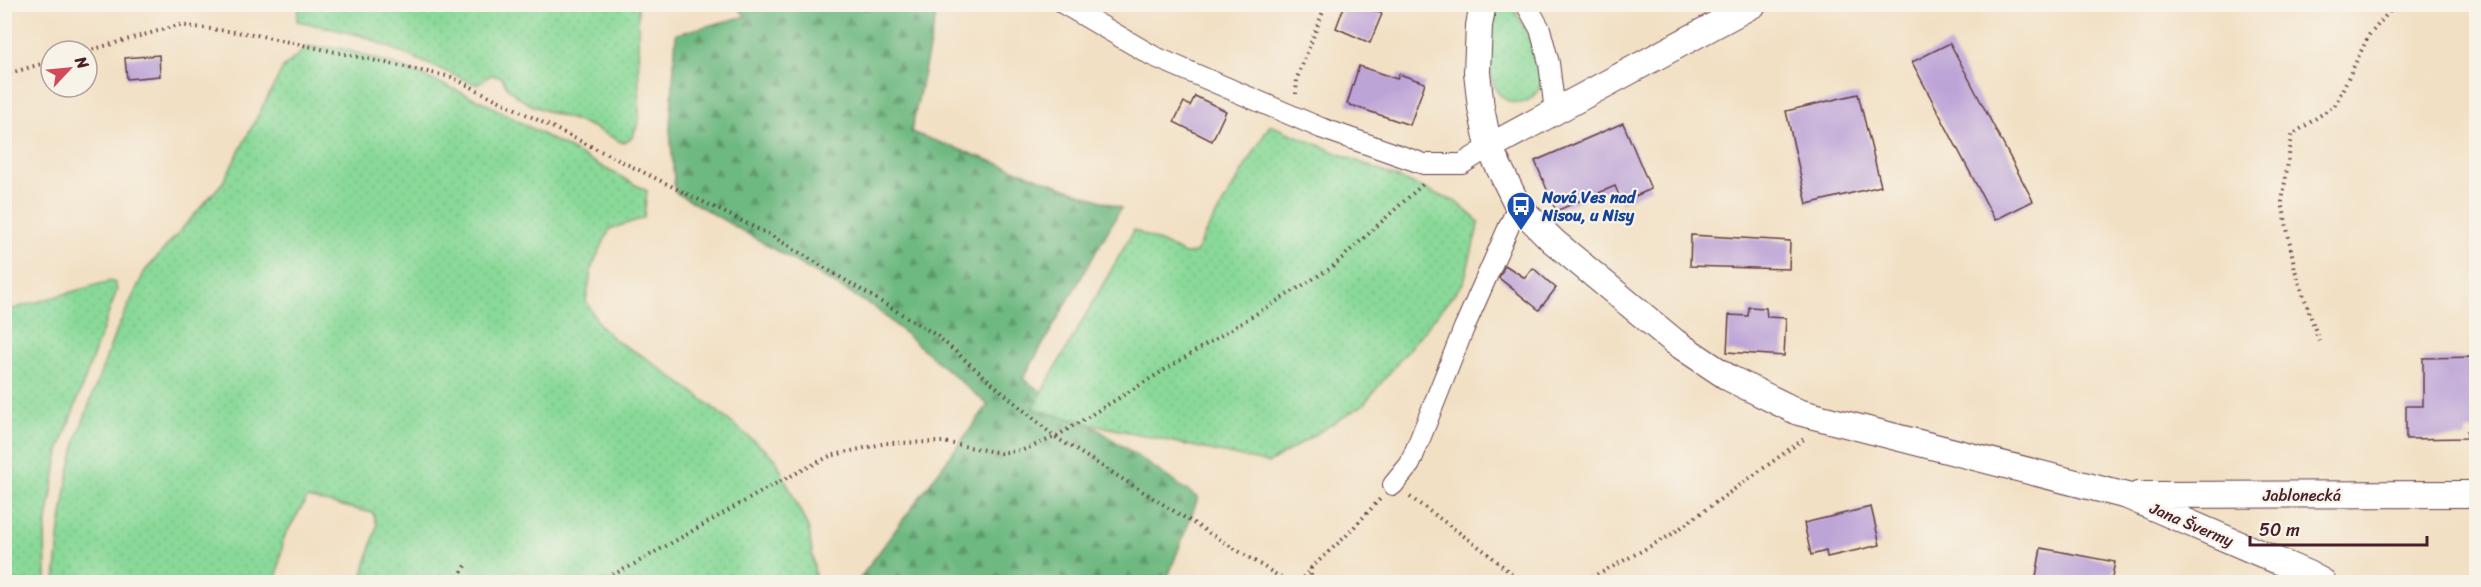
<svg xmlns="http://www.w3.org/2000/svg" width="2481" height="587" font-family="Sriracha,sans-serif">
<defs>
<pattern id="grass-dots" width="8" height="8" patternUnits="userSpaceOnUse" patternTransform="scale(1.5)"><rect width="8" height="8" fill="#89d999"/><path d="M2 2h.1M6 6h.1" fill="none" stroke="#78ba84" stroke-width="1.8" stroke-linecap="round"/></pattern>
<pattern id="forest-firs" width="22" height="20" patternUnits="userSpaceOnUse" patternTransform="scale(1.5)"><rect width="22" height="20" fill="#6eb981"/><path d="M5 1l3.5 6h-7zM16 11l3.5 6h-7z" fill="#5c966a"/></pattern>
</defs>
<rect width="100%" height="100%" fill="#f7f3e8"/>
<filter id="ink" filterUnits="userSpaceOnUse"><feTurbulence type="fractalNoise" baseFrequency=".0167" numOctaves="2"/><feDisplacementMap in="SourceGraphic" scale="12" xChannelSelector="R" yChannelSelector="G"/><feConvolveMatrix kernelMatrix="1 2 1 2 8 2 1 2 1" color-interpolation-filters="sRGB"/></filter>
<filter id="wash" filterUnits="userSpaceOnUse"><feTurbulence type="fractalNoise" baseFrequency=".008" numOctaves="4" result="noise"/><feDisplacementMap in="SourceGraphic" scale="24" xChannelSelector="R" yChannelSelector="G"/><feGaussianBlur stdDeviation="1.35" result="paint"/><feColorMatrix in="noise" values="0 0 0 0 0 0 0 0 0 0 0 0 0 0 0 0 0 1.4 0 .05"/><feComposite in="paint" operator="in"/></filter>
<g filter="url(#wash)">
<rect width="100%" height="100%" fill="#f2e0c4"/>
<!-- grass -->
<path fill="url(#grass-dots)" stroke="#6a7c62" stroke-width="1.5" d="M 299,5 L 638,5 L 639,122 L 631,139 L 623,143 C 611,137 598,129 585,124 C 560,114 512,106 502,77 L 491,75 L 477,85 L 360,35 L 297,21 Z
M 1490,5 L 1511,5 C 1527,29 1542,57 1541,87 C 1533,97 1525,107 1511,102 C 1479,91 1489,31 1490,5 Z
M 307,47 L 341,48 L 407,69 L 481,101 L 647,191 L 644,218 L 610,229 L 592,266 L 586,301 L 601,327 L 616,341 L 644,357 L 697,395 L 775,458 L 809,530 L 816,582 L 361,582 L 377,525 L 373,513 L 307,498 L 284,537 L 276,582 L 55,582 L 60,529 L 68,476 L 78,435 L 114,336 L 145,271 L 223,182 L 283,68 Z
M 1270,125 L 1456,202 L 1479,222 L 1464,282 L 1363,405 L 1269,463 L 1060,417 L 1032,409 L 1134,230 L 1185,254 L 1196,253 L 1203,237 Z
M 110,281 L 115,283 L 117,290 L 59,451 L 45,532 L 46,582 L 5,582 L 5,311 Z"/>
<!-- forest -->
<path fill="url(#forest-firs)" stroke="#5c6c56" stroke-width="1.5" d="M 916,4 L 937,11 L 911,132 L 1121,208 L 1023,379 L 1042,392 L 1033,409 L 1090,424 L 1198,498 L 1166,582 L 857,582 L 988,405 L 874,307 L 675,192 L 670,129 L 676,34 L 746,16 L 734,5 Z"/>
<g id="blocks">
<!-- building -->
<path fill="#bda4d7" d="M 1345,4 L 1359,4 L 1382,14 L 1370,43 L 1336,28 Z
M 1950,43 L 2033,201 L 1995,220 L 1912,62 Z
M 159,55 L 160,76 L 127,79 L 125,58 Z
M 1359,66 L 1397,79 L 1399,74 L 1425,83 L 1410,125 L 1347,104 Z
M 1858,94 L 1881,186 L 1807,204 L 1786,111 Z
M 1195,96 L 1226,111 L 1212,141 L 1174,122 L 1184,102 L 1190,106 Z
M 1623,123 L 1651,189 L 1622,202 L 1615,186 L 1556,211 L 1535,161 Z
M 1691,235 L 1790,241 L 1789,269 L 1690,266 Z
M 1505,265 L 1525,278 L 1533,268 L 1556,288 L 1539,310 L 1499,278 Z
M 1749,307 L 1766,308 L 1767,317 L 1786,318 L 1784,356 L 1727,352 L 1729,315 L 1748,316 Z
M 2476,357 L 2476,431 L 2467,431 L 2467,438 L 2406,439 L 2406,406 L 2423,406 L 2423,358 Z
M 1871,507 L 1880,545 L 1827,557 L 1826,551 L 1811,555 L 1804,523 Z
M 2041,548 L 2115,562 L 2111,582 L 2035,582 Z"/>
</g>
</g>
<g filter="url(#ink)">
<use href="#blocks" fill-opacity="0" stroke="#633c42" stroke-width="1.5"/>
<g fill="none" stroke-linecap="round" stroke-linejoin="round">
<!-- minor casing -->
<g stroke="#633c42" stroke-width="22">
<path id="minor" d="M 1064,4 L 1153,56 L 1321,128 L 1424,164 L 1462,164 L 1489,147
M 1526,4 L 1540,29 L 1549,63 L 1555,112
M 1393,485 L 1410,464 L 1464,328 L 1518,206"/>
</g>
<!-- tertiary casing -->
<g stroke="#633c42" stroke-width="28">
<path id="tertiary" d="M 1483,4 L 1479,26 L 1477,72 L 1481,108 L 1489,147 L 1518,206 L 1553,241 L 1675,342 L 1729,378 L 1798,412 L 2127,496 L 2308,574 L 2323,582
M 1489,147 L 1754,4
M 2138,495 L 2476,494"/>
</g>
<!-- path -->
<path stroke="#633c42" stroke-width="4" stroke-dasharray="1.5 4.5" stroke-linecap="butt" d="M 87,51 L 179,25 L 252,34 L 451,77 L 772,236 L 936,335 L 1055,437 L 1288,582
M 4,75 L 51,61
M 1296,94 L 1297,78 L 1326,4
M 2319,341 L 2295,270 L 2282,202 L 2292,135 L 2335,105 L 2369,35 L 2396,4
M 1410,497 L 1486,552 L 1521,582
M 1311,568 L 1311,582
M 455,582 L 467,564
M 596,582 L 629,567 L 775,484 L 830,456 L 886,443 L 943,442 L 1000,453 L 1023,450 L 1055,437 L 1331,268 L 1423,184
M 1299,582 L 1311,568 L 1345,537 L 1380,499
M 1574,582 L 1599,574 L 1669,536 L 1804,439"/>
<!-- minor -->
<use href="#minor" stroke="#fff" stroke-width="20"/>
<!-- tertiary -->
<use href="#tertiary" stroke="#fff" stroke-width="26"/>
</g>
</g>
<!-- icons -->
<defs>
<g id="bus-pin" transform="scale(1.5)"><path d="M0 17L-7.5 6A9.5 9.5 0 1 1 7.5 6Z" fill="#1a4fb4" stroke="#f7f3e8"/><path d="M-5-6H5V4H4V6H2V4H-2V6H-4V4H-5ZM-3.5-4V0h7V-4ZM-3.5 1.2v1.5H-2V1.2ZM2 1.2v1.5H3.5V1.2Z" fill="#fff"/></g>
</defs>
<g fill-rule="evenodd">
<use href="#bus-pin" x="1521" y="206"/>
</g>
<g text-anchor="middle" stroke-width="4.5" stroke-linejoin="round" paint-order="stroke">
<!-- transit labels -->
<g font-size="16" font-weight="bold" fill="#164399" stroke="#f7f3e8" text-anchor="start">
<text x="1542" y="203">Nová Ves nad<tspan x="1542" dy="18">Nisou, u Nisy</tspan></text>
</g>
<!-- street labels -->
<g font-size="16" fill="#4a1f2b" stroke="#f7f3e8">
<text x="2302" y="501">Jablonecká</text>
<text transform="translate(2192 524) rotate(23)" y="6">Jana Švermy</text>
</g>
</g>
<!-- margin -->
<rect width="2481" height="587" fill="none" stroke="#f7f3e8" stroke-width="24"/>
<!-- north arrow -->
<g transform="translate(69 69) rotate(64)"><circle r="28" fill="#f7f3e8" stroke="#b29e9c" stroke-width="1.5"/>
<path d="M0-4.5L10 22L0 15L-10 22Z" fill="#d1495b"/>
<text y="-9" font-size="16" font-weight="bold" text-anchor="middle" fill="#4a1f2b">N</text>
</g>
<!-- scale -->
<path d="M2250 536v9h177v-9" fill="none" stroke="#4a1f2b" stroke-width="3"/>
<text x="2259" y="536" font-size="18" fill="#4a1f2b" stroke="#f7f3e8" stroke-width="4.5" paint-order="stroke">50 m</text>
</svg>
